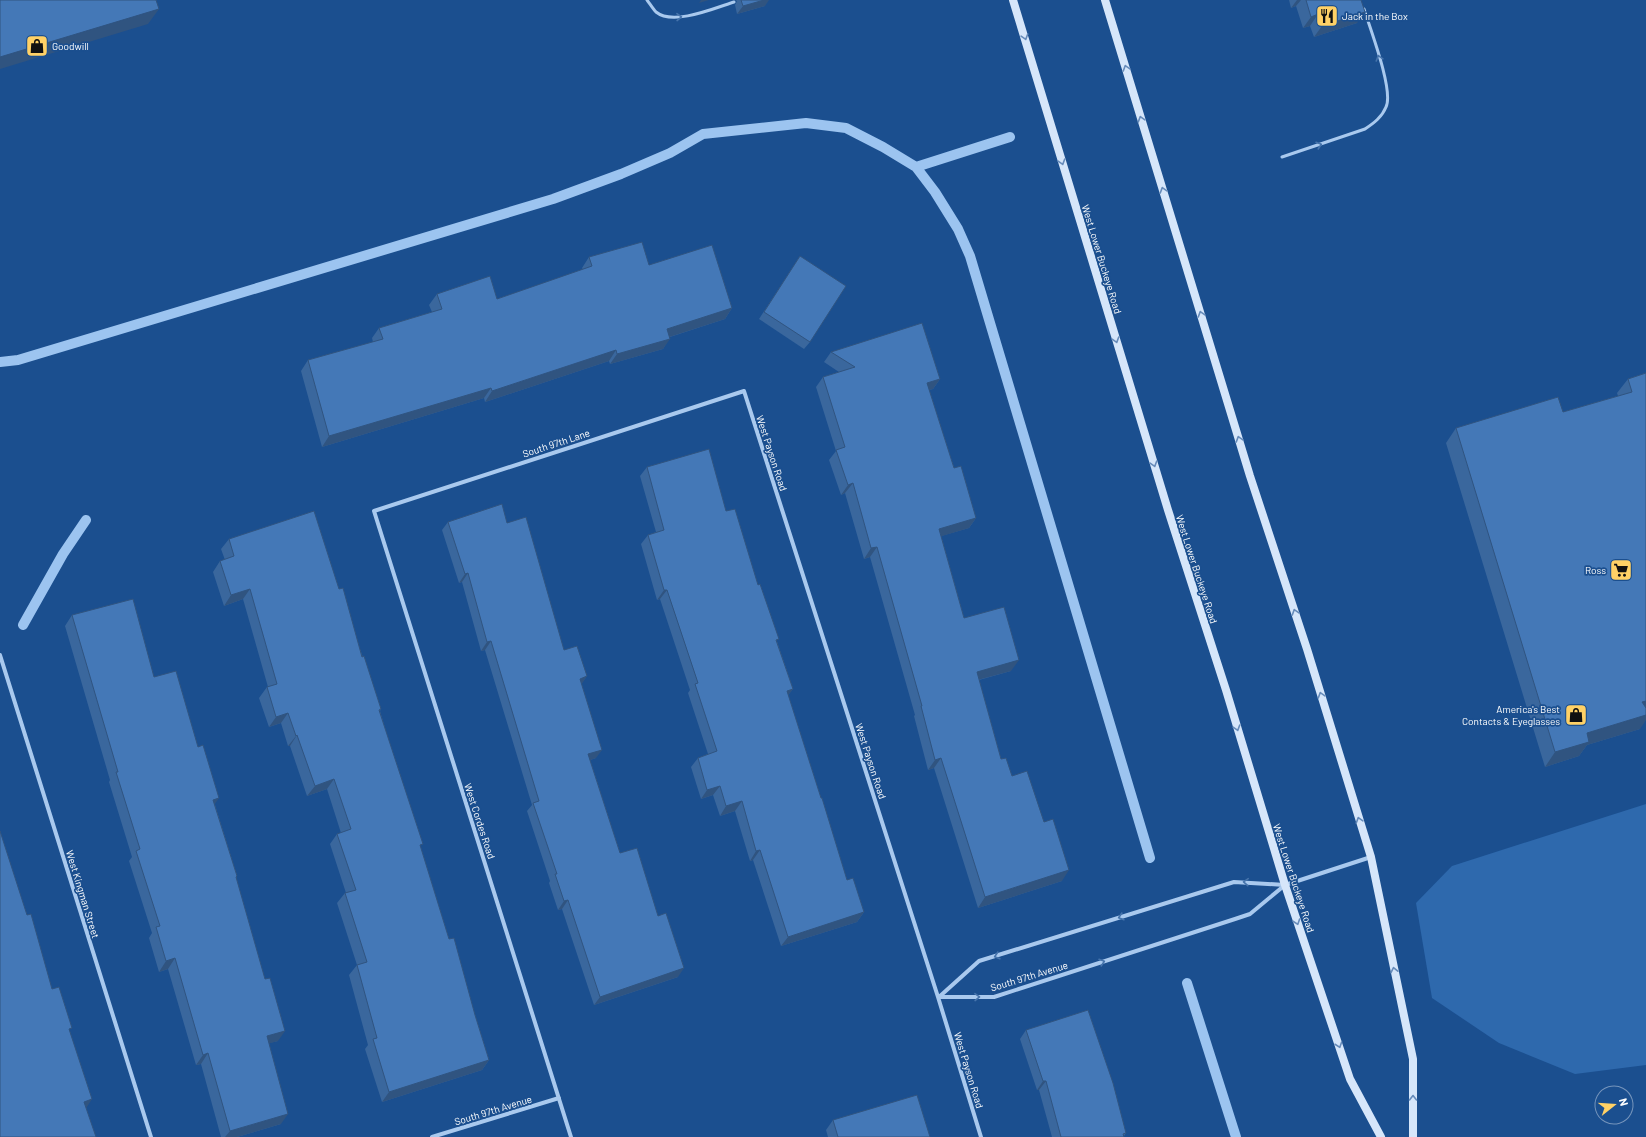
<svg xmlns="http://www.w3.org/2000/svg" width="1646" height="1137" font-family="Barlow,sans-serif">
<rect width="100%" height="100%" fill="#1b4f8f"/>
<!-- green -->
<path fill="#2e69ad" d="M 1646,804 L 1646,1065 L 1575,1074 L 1499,1043 L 1432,998 L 1416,903 L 1452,866 Z"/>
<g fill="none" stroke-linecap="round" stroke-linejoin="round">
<!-- stream -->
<path stroke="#9cc4f0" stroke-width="10" d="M 916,167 L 1010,137
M 0,362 L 18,360 L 553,199 L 621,174 L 670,153 L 703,134 L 806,123 L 846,128 L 883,147 L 916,167 L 935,192 L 958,229 L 970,256 L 1150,858
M 23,625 L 63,554 L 86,520
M 1187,983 L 1236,1137"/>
<!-- service -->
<path stroke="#a9c9ee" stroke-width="3" d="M 647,0 C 650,4 653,9 656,12 C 673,26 715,8 734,2
M 1282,157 L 1365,129 C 1374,123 1382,117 1386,107 C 1394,91 1370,28 1364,9"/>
<!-- minor -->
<path stroke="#a9c9ee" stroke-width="4" d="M 0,655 L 151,1137
M 938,997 L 994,997 L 1235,919 L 1250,914 L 1285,885 L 1371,857
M 939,997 L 979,961 L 1234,882 L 1285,885
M 432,1137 L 559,1098
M 571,1137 L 374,511 L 744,391 L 938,997 L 981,1137"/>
<!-- secondary -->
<path stroke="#d6e6fa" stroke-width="8" d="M 1013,0 L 1168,510 L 1226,690 L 1285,885 L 1350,1079 L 1381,1137
M 1105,0 L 1250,476 L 1307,649 L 1371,857 L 1413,1059 L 1413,1137"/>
</g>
<!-- wall -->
<path fill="#3a679d" d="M 735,0 L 764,0 L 765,6 L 737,14 L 735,5 L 737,1 Z
M 1289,0 L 1361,0 L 1357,23 L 1314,37 L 1310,26 L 1303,28 L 1296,6 L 1291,8 Z
M 800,256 L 810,342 L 804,349 L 759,319 Z
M 589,257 L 649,265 L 732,308 L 725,319 L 670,337 L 663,349 L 610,364 L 609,361 L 485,402 L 484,398 L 322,447 L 301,371 L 308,360 L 373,342 L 372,338 L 379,328 L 432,312 L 429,305 L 437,294 L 497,299 L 583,270 L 582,268 Z
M 831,352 L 940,379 L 933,389 L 929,390 L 954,468 L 976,518 L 969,528 L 941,536 L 964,618 L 1011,671 L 979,680 L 1001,759 L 1012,776 L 1062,881 L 978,908 L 934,768 L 928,770 L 914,716 L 915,715 L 870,557 L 864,559 L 845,493 L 841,495 L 829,460 L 836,451 L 816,387 L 823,377 L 839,372 L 824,362 Z
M 1646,373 L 1640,729 L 1587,745 L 1579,756 L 1545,767 L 1446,443 L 1456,428 L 1563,412 L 1618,396 L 1617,393 L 1628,379 Z
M 647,467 L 726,511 L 758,585 L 793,689 L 788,695 L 847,880 L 864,912 L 857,922 L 781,946 L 753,860 L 750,861 L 735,811 L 720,816 L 713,795 L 701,799 L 691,767 L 698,758 L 708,754 L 688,693 L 690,690 L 660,599 L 657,600 L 641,544 L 648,535 L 656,532 L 640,476 Z
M 448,522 L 507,523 L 564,650 L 587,676 L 581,684 L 596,758 L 590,760 L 620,853 L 658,916 L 678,977 L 594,1005 L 562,909 L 558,910 L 549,883 L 550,881 L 527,811 L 532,805 L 485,650 L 481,651 L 462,582 L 459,583 L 442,530 Z
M 229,539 L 339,589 L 381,709 L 380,711 L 420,847 L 449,939 L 475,1015 L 489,1060 L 482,1070 L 382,1102 L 365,1049 L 368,1045 L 349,975 L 357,965 L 337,903 L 345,893 L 346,893 L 330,844 L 337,834 L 341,833 L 327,789 L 307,796 L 290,746 L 288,746 L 281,723 L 269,727 L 259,698 L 267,687 L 268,687 L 243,599 L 224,606 L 213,572 L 220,561 L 225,560 L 221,549 Z
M 72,615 L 154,677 L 215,805 L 237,876 L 236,878 L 278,1041 L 269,1043 L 281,1124 L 237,1137 L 221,1137 L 201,1064 L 196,1065 L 168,969 L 159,972 L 149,938 L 152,933 L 129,861 L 132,857 L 109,782 L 110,780 L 65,626 Z
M 1026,1030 L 1126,1133 L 1124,1136 L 1124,1137 L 1052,1137 L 1039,1090 L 1037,1090 L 1020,1039 Z
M 833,1120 L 930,1137 L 828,1137 L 826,1130 Z"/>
<!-- shaded-wall -->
<path fill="#305480" d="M 701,0 L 709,0 L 699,3 Z
M 764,0 L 769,0 L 765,6 L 737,14 L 743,6 Z
M 1297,0 L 1301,0 L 1296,6 L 1291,8 Z
M 159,9 L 148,24 L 0,69 L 0,57 Z
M 1365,12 L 1357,23 L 1314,37 L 1322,26 Z
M 1318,14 L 1310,26 L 1303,28 L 1311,17 Z
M 732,308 L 725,319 L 660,340 L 667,329 Z
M 670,339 L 663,349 L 610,364 L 617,354 Z
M 616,350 L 609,361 L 485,402 L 492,391 Z
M 940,379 L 933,389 L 919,393 L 927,383 Z
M 491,388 L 484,398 L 322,447 L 329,436 Z
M 853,483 L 845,493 L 841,495 L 848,485 Z
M 976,518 L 969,528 L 932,539 L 939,529 Z
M 877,547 L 870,557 L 864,559 L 871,548 Z
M 468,573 L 462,582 L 459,583 L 465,574 Z
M 250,589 L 243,599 L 224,606 L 231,595 Z
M 664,590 L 667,590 L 660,599 L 657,600 Z
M 491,641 L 485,650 L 481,651 L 487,642 Z
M 1019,660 L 1011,671 L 970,682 L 977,672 Z
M 587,676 L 581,685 L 580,679 Z
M 793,689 L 786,698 L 787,691 Z
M 1646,701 L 1646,713 L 1642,702 Z
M 288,713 L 281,723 L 269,727 L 276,717 Z
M 1646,715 L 1646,720 L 1640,729 L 1587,745 L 1579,756 L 1545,767 L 1555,752 L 1587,733 Z
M 297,735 L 290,746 L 288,746 L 296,736 Z
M 602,750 L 596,758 L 582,763 L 588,754 Z
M 941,758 L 934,768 L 928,770 L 935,760 Z
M 334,779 L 327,789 L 307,796 L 315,786 Z
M 720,786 L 713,795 L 701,799 L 707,790 Z
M 219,798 L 212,808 L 213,800 Z
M 742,801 L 735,811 L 720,816 L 726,806 Z
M 760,850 L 753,860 L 750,861 L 756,851 Z
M 1069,870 L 1062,881 L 978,908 L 985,897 Z
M 568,900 L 562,909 L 558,910 L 564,901 Z
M 864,912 L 857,922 L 781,946 L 788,937 Z
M 175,958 L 168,969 L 159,972 L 166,961 Z
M 684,968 L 678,977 L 594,1005 L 600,997 Z
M 285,1031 L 278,1041 L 260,1046 L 267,1036 Z
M 208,1053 L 201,1064 L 196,1065 L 203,1055 Z
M 489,1060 L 482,1070 L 382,1102 L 389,1092 Z
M 1043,1081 L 1046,1081 L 1039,1090 L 1037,1090 Z
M 92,1099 L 85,1110 L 84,1102 Z
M 288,1114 L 281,1124 L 237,1137 L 225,1137 L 230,1131 Z"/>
<!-- building -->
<path fill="#4478b7" stroke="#305480" d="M 0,0 L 156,0 L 159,9 L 0,57 Z
M 741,0 L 764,0 L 743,6 Z
M 1306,0 L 1361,0 L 1365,12 L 1322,26 L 1318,14 L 1311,17 Z
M 642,242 L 649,265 L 712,245 L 732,308 L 667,329 L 670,339 L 617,354 L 616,350 L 492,391 L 491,388 L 329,436 L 308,360 L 383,339 L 379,328 L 442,309 L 437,294 L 490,276 L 497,299 L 592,266 L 589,257 Z
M 800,256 L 846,286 L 810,342 L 764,312 Z
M 922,323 L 940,379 L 927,383 L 954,468 L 961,466 L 976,518 L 939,529 L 964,618 L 1004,607 L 1019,660 L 977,672 L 1001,759 L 1006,758 L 1012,776 L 1027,771 L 1044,822 L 1053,819 L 1069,870 L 985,897 L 941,758 L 935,760 L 921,706 L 922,706 L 877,547 L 871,548 L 853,483 L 848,485 L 836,450 L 845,447 L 823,377 L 855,367 L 831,352 Z
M 1646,373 L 1646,701 L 1642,702 L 1646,708 L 1646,715 L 1587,733 L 1589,742 L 1555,752 L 1456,428 L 1558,397 L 1563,412 L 1632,392 L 1628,379 Z
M 709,449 L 726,511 L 735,509 L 758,585 L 760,584 L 779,639 L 776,640 L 793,689 L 787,691 L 821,798 L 822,798 L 847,880 L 853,878 L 864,912 L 788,937 L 760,850 L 756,851 L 742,801 L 726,806 L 720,786 L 707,790 L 698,758 L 717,751 L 695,684 L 698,683 L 667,590 L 664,590 L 648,535 L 664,530 L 647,467 Z
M 502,504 L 507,523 L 526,517 L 564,650 L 577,646 L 587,676 L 580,679 L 602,750 L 588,754 L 620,853 L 637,848 L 658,916 L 666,913 L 684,968 L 600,997 L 568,900 L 564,901 L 555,874 L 557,874 L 533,803 L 539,801 L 491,641 L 487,642 L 468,573 L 465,574 L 448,522 Z
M 314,511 L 339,589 L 343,588 L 362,657 L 364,656 L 381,709 L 379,710 L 423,844 L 420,845 L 449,939 L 454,938 L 475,1015 L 489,1060 L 389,1092 L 373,1039 L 377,1038 L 357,965 L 367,962 L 345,893 L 356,890 L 337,834 L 351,829 L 334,779 L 315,786 L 297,735 L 296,736 L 288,713 L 276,717 L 267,687 L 277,684 L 250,589 L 231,595 L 220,561 L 234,556 L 229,539 Z
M 133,599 L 154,677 L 176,671 L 198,747 L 203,745 L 219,798 L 213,800 L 237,876 L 236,877 L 265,979 L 270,978 L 285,1031 L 267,1036 L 288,1114 L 230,1131 L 208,1053 L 203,1055 L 175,958 L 166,961 L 156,927 L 160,926 L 136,851 L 140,849 L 116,772 L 118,772 L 72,615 Z
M 0,831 L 27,915 L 31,914 L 52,989 L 59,987 L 72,1028 L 69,1029 L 92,1099 L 84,1102 L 96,1137 L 0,1137 Z
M 1088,1010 L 1113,1083 L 1126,1133 L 1123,1134 L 1124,1137 L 1061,1137 L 1046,1081 L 1043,1081 L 1026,1030 Z
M 917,1095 L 930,1137 L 838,1137 L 833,1120 Z"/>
<!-- one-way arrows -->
<defs><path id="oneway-chevron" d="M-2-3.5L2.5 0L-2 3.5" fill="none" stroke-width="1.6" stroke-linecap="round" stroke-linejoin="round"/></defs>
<g stroke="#4674ac">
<use href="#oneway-chevron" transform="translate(679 17) rotate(-1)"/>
<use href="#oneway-chevron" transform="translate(1379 58) rotate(-107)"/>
<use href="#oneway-chevron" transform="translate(1319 145) rotate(-18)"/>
<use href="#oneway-chevron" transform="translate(1246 882) rotate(-176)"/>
<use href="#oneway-chevron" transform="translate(1121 917) rotate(163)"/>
<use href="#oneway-chevron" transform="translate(997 956) rotate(163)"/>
<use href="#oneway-chevron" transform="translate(1102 962) rotate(-18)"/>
<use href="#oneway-chevron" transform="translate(977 997) rotate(-1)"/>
</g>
<g stroke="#668bba">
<use href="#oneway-chevron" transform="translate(1025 37) rotate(73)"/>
<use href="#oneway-chevron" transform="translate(1126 68) rotate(-107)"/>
<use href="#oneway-chevron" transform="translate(1141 119) rotate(-107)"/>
<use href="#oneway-chevron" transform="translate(1062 162) rotate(73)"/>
<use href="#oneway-chevron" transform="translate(1163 190) rotate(-107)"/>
<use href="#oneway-chevron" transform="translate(1201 314) rotate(-107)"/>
<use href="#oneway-chevron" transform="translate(1116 340) rotate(73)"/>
<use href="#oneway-chevron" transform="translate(1239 439) rotate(-107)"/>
<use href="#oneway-chevron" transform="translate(1154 464) rotate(73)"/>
<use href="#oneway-chevron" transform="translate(1295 612) rotate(-108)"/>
<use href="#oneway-chevron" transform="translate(1321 695) rotate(-107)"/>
<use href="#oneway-chevron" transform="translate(1237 728) rotate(73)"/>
<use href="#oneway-chevron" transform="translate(1359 820) rotate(-107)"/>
<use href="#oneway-chevron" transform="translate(1297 922) rotate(71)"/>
<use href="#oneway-chevron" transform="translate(1394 970) rotate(-102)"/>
<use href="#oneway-chevron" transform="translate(1339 1045) rotate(71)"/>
<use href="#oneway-chevron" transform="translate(1413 1098) rotate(-90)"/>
</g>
<!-- icons -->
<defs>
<g id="restaurant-square" transform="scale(1.15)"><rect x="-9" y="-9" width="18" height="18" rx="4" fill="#ffd166" stroke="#1b4f8f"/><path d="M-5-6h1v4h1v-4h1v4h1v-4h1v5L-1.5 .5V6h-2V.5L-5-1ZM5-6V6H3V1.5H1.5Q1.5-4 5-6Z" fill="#111"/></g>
<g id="shop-square" transform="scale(1.15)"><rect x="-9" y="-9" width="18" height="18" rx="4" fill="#ffd166" stroke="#1b4f8f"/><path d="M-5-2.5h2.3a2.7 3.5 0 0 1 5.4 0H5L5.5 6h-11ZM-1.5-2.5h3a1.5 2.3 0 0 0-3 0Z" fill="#111"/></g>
<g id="supermarket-square" transform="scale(1.15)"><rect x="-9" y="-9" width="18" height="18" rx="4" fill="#ffd166" stroke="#1b4f8f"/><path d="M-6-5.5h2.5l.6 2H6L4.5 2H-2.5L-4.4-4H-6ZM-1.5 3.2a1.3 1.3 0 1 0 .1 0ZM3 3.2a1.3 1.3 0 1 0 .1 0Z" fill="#111"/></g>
</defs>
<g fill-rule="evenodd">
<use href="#restaurant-square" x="1327" y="16"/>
<use href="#shop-square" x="37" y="46"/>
<use href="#supermarket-square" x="1621" y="570"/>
<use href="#shop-square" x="1576" y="715"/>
</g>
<g text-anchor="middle" stroke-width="3.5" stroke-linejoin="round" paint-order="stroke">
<!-- poi labels -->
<g font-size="10" fill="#fff" stroke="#1b4f8f" text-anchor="start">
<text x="1342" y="20">Jack in the Box</text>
<text x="52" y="50">Goodwill</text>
<text x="1606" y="574" text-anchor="end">Ross</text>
<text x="1560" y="713" text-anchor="end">America's Best<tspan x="1560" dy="12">Contacts &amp; Eyeglasses</tspan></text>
</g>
<!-- street labels -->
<g font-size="10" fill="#fff" stroke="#1b4f8f">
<text transform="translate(1102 259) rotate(73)" y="4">West Lower Buckeye Road</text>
<text transform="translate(556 443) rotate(-18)" y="4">South 97th Lane</text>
<text transform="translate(772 453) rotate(72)" y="4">West Payson Road</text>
<text transform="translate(1197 569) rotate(72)" y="4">West Lower Buckeye Road</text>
<text transform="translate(871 761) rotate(72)" y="4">West Payson Road</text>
<text transform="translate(480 821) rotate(72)" y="4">West Cordes Road</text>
<text transform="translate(1294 878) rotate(72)" y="4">West Lower Buckeye Road</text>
<text transform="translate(83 894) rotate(73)" y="4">West Kingman Street</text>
<text transform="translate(1029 976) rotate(-17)" y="4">South 97th Avenue</text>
<text transform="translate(969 1070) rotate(73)" y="4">West Payson Road</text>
<text transform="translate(493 1110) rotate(-17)" y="4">South 97th Avenue</text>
</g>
</g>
<!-- north arrow -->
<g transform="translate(1614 1105) rotate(73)"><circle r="19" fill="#1b4f8f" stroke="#7695bc"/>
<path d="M0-3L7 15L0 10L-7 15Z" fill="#ffd166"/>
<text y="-6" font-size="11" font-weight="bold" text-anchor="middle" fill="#ffffff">N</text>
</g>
</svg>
